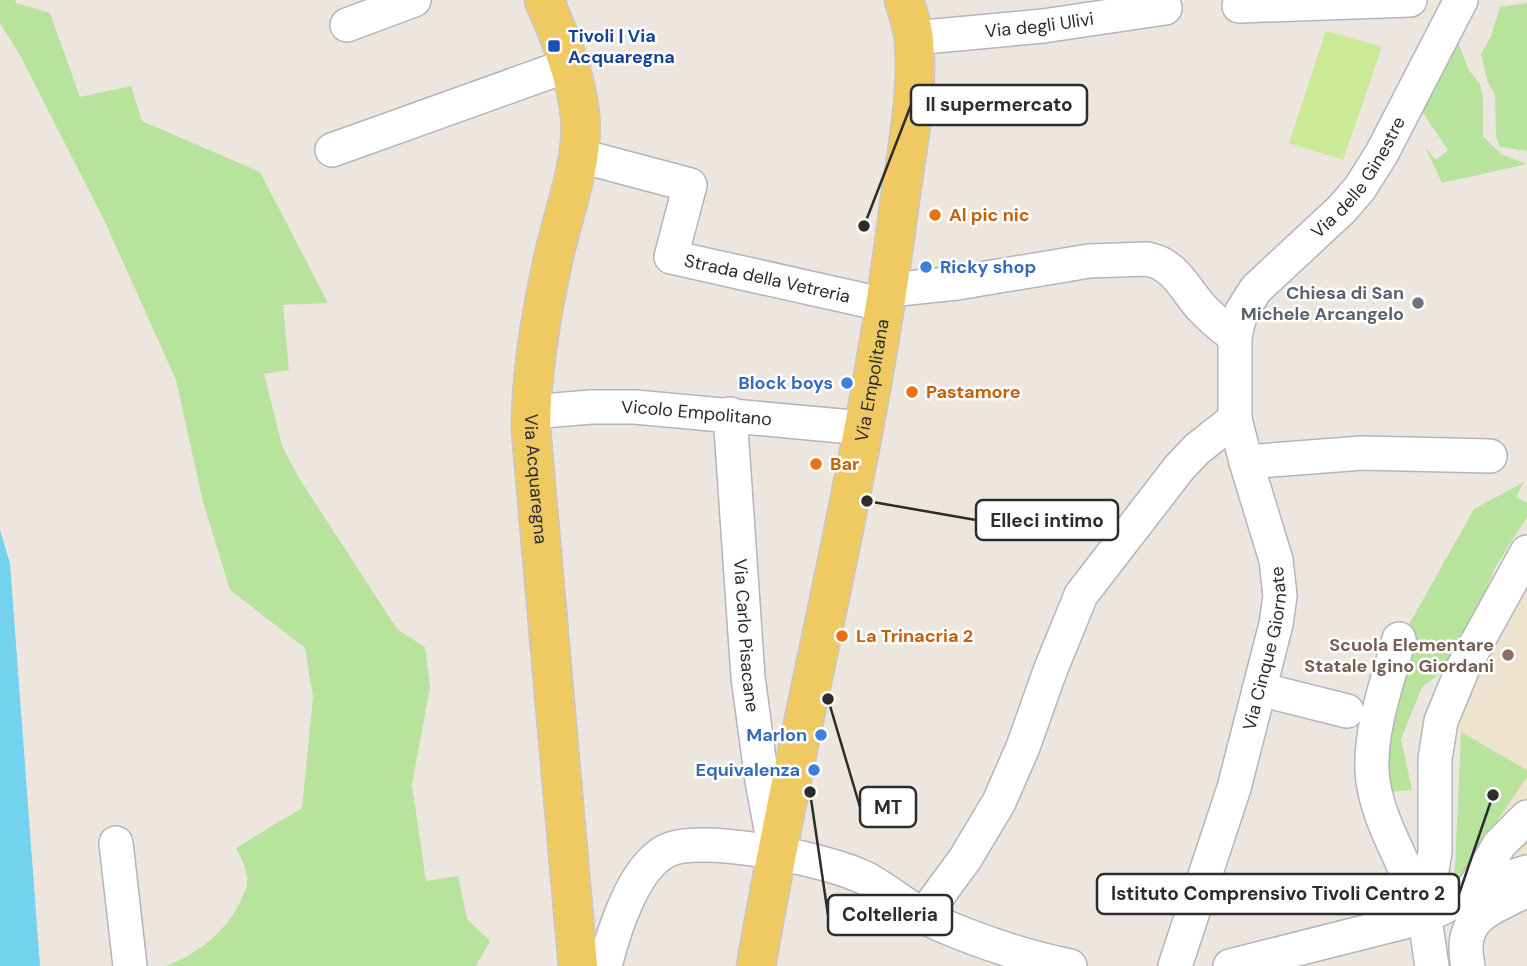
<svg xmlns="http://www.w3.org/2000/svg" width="1527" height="966" font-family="'DM Sans',sans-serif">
<rect width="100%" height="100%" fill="#ede6de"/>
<!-- education -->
<path fill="#eee3ce" d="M 1527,585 L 1527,857 L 1454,894 L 1461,733 L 1450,725 Z"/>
<!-- green -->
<path fill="#b7e39c" d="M 0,0 L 15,0 L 16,3 L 50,13 L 80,97 L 131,86 L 142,121 L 260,172 L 328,303 L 283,305 L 289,370 L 264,374 L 282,446 L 299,478 L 397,629 L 425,647 L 430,687 L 412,785 L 426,881 L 458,876 L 467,919 L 490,941 L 476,966 L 166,966 C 198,954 227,931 241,900 C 243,895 247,889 247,884 C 248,871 242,860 236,848 L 302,808 L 313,697 L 305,648 L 230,590 L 203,502 L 176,380 L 105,222 L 21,57 L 0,23 Z
M 1527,3 L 1527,151 L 1500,147 L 1496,136 L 1495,94 L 1488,83 L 1481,54 L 1491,36 L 1500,7 Z
M 1458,42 L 1468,69 L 1480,84 L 1483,99 L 1483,136 L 1501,154 L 1527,164 L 1442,183 L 1425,147 L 1436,160 L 1448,150 L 1423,113 L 1411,122 L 1438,65 Z
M 1524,482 L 1516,497 L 1527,503 L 1527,517 L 1496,566 L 1455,662 L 1422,687 L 1401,739 L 1412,790 L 1388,792 L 1372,749 L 1407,628 L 1474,509 Z
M 1461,732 L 1527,770 L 1527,777 L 1501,815 L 1454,894 Z"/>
<!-- pitch -->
<path fill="#caea98" d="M 1326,31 L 1382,47 L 1343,160 L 1289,143 Z"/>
<!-- water -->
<path fill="#73d2ee" d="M 0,530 L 10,564 L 40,966 L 0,966 Z"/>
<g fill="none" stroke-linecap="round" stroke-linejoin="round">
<!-- minor casing -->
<g stroke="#b2b5bf" stroke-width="36">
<g id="minor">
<path d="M 1239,6 L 1410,0"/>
<path d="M 347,25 L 414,0"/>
<path id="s1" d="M 914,38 L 1043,26 L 1165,8"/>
<path d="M 332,150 L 569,65"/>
<path id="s2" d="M 577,155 L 690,185 L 671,257 L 886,305"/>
<path d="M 889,290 L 957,283 L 1089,261 L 1147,259 C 1175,264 1184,288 1201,307 C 1211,318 1222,327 1235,337"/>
<path id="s3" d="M 531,412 L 591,407 L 635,407 L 863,428"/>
<path id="s4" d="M 730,414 L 748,677 L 762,781 L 775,851"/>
<path d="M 1246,462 L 1362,453 L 1490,456"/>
<path d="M 1399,639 C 1388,681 1370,727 1372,771 C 1375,823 1411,868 1424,918 C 1428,933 1429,950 1432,966"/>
<path d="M 1259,689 L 1347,711"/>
<path d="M 116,843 L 130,966"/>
<path d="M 1474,888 L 1499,845 L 1527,817"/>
<path d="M 923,916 L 965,859 L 999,802 L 1023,747 L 1050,671 L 1081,595 L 1179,468 L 1197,449 L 1235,419"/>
<path d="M 1424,917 L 1435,852 L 1435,759 L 1441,721 L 1463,668 L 1527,552"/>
<path d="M 605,966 C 613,933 633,868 666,851 C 700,833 832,860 867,879 C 892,893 913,912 939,924 C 981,942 1025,957 1070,966"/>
<path id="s5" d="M 1175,966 L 1234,788 L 1276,624 L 1280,596 L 1276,560 L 1246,462 L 1235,419 L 1235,337 L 1238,323 L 1242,311 L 1256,289 L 1342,209 L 1360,188 L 1382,153 L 1461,0"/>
<path d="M 1230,966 L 1424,917 L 1454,902 L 1474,888 L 1527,872"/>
<path d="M 1468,966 C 1457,916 1490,910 1527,890"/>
</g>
</g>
<!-- major casing -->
<g stroke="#c8c8c8" stroke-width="41">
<g id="major">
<path id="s6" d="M 544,0 C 560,37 576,75 580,116 C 584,159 566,205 556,247 C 542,307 531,368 531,430 L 578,966"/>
<path id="s7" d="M 756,966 C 799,715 866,467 898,214 C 905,158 919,98 914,41 C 913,27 908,13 904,0"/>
</g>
</g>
<!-- minor -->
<use href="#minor" stroke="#fff" stroke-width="33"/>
<!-- major -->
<use href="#major" stroke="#efc961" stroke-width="38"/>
</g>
<!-- markers -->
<rect fill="#1a4fb4" stroke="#fff" stroke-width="2.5" x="547" y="39" width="14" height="14" rx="3.5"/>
<g fill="#e8710a" stroke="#fff" stroke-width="2.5">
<circle cx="935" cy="215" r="7"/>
<circle cx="912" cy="392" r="7"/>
<circle cx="816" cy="464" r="7"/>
<circle cx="842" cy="636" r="7"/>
</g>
<g fill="#3f7fe0" stroke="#fff" stroke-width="2.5">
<circle cx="926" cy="267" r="7"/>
<circle cx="847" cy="383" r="7"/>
<circle cx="821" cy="735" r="7"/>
<circle cx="814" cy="770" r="7"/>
</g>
<circle fill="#6b7280" stroke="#fff" stroke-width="2.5" cx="1418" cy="303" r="7"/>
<circle fill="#8d6e63" stroke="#fff" stroke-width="2.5" cx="1508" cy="655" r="7"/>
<g text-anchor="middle" stroke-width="5" stroke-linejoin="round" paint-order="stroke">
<!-- street labels -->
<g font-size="18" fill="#2c2c2c" stroke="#fff">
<text dy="6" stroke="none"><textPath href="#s1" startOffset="126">Via degli Ulivi</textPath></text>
<text dy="6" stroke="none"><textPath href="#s5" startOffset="856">Via delle Ginestre</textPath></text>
<text dy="6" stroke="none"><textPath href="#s2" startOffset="290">Strada della Vetreria</textPath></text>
<text dy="6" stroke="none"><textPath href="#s7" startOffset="597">Via Empolitana</textPath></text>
<text dy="6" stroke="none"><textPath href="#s3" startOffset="166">Vicolo Empolitano</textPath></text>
<text dy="6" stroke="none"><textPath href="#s6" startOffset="490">Via Acquaregna</textPath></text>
<text dy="6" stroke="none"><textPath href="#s4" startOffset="222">Via Carlo Pisacane</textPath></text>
<text dy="6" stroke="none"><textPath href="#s5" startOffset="331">Via Cinque Giornate</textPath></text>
</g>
<!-- transit labels -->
<g font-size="18" font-weight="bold" fill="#164399" stroke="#fff" text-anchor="start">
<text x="568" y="42">Tivoli | Via<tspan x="568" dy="21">Acquaregna</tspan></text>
</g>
<!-- food labels -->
<g font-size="18" font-weight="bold" fill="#c56008" stroke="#fff" text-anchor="start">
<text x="949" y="221">Al pic nic</text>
<text x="926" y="398">Pastamore</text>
<text x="830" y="470">Bar</text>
<text x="856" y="642">La Trinacria 2</text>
</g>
<!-- shop labels -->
<g font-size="18" font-weight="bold" fill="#366cbe" stroke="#fff" text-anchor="end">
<text x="940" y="273" text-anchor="start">Ricky shop</text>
<text x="833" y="389">Block boys</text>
<text x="807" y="741">Marlon</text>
<text x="800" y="776">Equivalenza</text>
</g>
<!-- worship labels -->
<g font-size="18" font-weight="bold" fill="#5b616d" stroke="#fff" text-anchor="end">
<text x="1404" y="299">Chiesa di San<tspan x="1404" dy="21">Michele Arcangelo</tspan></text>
</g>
<!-- education labels -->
<g font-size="18" font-weight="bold" fill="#785e54" stroke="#fff" text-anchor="end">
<text x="1494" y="651">Scuola Elementare<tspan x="1494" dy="21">Statale Igino Giordani</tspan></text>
</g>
</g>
<!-- callouts -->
<path fill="none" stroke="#2c2c2c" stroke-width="2.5" d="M864 226L911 105M867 501L976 520M828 699L860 807M1493 795L1459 894M810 792L828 915"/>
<g fill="#2c2c2c" stroke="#fff" stroke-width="2.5">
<circle cx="864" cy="226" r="7"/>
<circle cx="867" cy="501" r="7"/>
<circle cx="828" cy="699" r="7"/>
<circle cx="1493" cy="795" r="7"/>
<circle cx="810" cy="792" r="7"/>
</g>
<g fill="#fff" stroke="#2c2c2c" stroke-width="2.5">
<rect x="911" y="85" width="176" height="40" rx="7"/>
<rect x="976" y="500" width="142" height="40" rx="7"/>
<rect x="860" y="787" width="56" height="40" rx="7"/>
<rect x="1097" y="874" width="362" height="40" rx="7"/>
<rect x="828" y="895" width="124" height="40" rx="7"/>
</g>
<g font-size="19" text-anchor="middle" font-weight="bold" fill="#2c2c2c">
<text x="999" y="111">Il supermercato</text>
<text x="1047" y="527">Elleci intimo</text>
<text x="888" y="814">MT</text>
<text x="1278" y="900">Istituto Comprensivo Tivoli Centro 2</text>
<text x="890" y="921">Coltelleria</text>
</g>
</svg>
